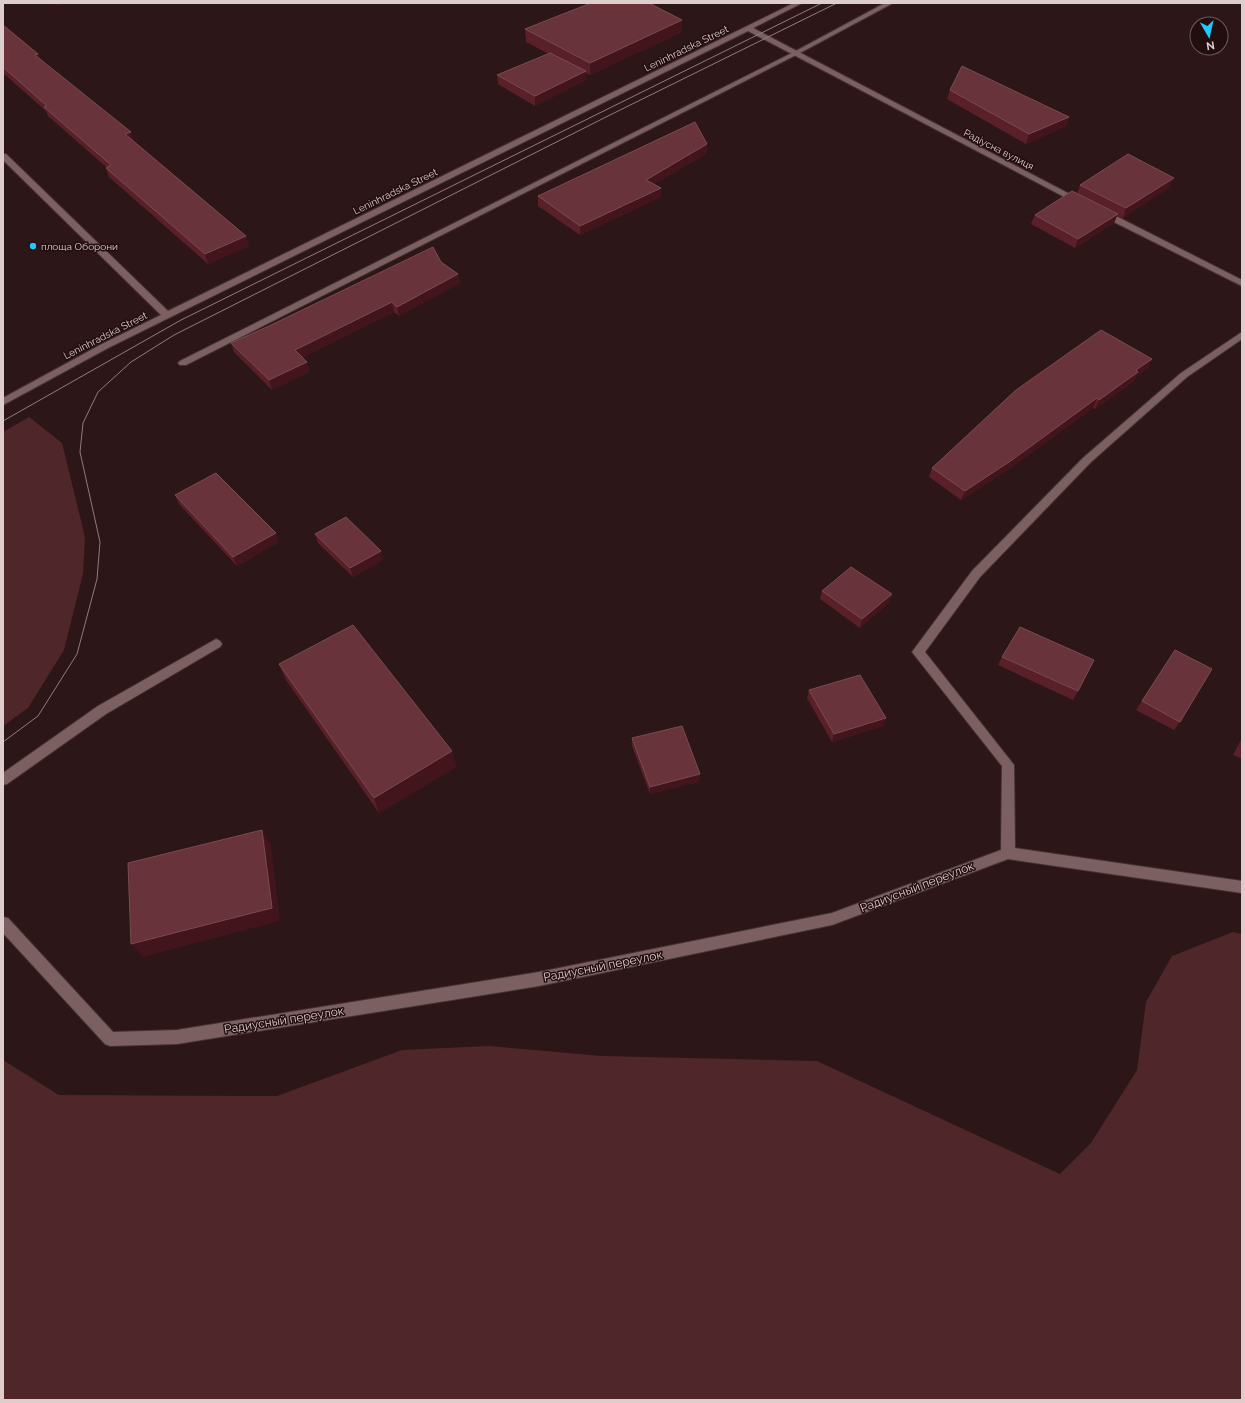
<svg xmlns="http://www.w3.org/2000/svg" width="1245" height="1403" font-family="Raleway,sans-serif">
<rect width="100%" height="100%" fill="#2d1618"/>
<!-- green -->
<path fill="#4f2629" d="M 29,417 L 62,443 L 85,537 L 83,574 L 64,650 L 28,708 L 3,726 L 3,432 Z
M 1233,932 L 1242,934 L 1242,1400 L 3,1400 L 3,1060 L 59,1095 L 277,1096 L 402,1050 L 489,1046 L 602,1056 L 817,1061 L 1060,1174 L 1091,1143 L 1137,1070 L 1146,1002 L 1172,956 Z"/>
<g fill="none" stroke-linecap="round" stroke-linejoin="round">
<!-- lane casing -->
<g stroke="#443334" stroke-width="2">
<path id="lane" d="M 885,3 L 893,3 L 798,54 L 186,365 L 180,365 L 178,363 L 180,361 L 794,52 Z"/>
</g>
<!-- street casing -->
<g stroke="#443334" stroke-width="2">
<path id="street" d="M 794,3 L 802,3 L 753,28 L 1083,201 L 1079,203 L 1076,203 L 748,31 L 108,348 L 3,405 L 3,398 L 102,344 L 161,315 L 3,160 L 3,154 L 6,154 L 168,311 Z
M 1098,210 L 1104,210 L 1242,280 L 1242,286 L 1098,214 L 1097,212 Z
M 1242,332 L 1242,339 L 1187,377 L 1091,462 L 980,577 L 925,652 L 1014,765 L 1015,848 L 1242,881 L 1242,893 L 1008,859 L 832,925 L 539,986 L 177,1044 L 110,1046 L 105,1044 L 3,933 L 3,917 L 8,918 L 113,1032 L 177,1030 L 539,972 L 832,913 L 1001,850 L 1002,766 L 912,652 L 972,571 L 1083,458 L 1181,373 Z
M 216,639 L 220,641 L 222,644 L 220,647 L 106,714 L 7,784 L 3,785 L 3,773 L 98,706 Z"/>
</g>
<!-- lane -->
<use href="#lane" fill="#7c6061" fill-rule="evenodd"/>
<!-- street -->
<use href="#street" fill="#7c6061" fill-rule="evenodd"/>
<!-- tram -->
<path stroke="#8f7c7d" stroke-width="1" d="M 3,421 L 181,320 L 822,3
M 3,742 L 38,716 L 77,654 L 97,579 L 100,542 L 80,452 L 83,423 L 98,392 L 131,362 L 174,335 L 610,115 L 837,3"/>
</g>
<!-- wall -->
<path fill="#5a2029" d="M 3,25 L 38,54 L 40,59 L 134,141 L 133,141 L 246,236 L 249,246 L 208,264 L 109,177 L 106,168 L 106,167 L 48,116 L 46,111 L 3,73 Z
M 525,29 L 682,32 L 590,75 L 586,73 L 586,80 L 535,106 L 498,84 L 497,75 L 549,54 L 526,42 Z
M 950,90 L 1069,117 L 1066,126 L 1026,144 L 947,99 Z
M 707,144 L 706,154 L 654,184 L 661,188 L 661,197 L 580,235 L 538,206 L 538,196 Z
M 1080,185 L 1170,187 L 1123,218 L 1117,215 L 1114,223 L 1075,248 L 1031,224 L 1035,215 L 1077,194 Z
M 441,262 L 458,274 L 460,283 L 399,316 L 394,312 L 303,357 L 310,371 L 272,390 L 234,352 L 231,343 Z
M 1152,359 L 1148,368 L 1136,377 L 1134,381 L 1095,409 L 1093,408 L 1009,469 L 961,500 L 929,477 L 932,468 Z
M 175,495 L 279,542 L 237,566 L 179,504 Z
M 315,534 L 383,560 L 353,577 L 318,543 Z
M 822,591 L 892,594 L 889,603 L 860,628 L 820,599 Z
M 1175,650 L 1180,722 L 1174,730 L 1136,710 Z
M 1002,657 L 1078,691 L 1073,700 L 998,665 Z
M 279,664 L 452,751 L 456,767 L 379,813 L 286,680 Z
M 809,690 L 886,718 L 883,726 L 832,742 L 807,698 Z
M 632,738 L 699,782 L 650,794 L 632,746 Z
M 1242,738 L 1242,759 L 1233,755 Z"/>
<!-- shaded-wall -->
<path fill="#42141b" d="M 54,3 L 65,3 L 56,6 Z
M 682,20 L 682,32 L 590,75 L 590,63 Z
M 38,54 L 42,63 L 35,55 Z
M 586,71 L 586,80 L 535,106 L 535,96 Z
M 1069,117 L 1066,126 L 1026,144 L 1029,134 Z
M 131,132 L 134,141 L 128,144 L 125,134 Z
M 707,144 L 706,154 L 646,189 L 646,180 Z
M 1174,178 L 1170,187 L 1123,218 L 1126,208 Z
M 661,188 L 661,197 L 580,235 L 580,226 Z
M 1118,214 L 1114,223 L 1075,248 L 1078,239 Z
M 246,236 L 249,246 L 208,264 L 205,254 Z
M 458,274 L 460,283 L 399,316 L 397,307 Z
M 392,302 L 394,312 L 298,360 L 295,350 Z
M 1152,359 L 1148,368 L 1136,377 L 1134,381 L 1095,409 L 1099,400 L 1136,370 Z
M 307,362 L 310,371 L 272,390 L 269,380 Z
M 1097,398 L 1093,408 L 1009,469 L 961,500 L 965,491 Z
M 276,533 L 279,542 L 237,566 L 233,557 Z
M 381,551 L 383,560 L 353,577 L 350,568 Z
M 892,594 L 889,603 L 860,628 L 862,619 Z
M 886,718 L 883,726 L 832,742 L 834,734 Z
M 452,751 L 456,767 L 379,813 L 374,798 Z
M 700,774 L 699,782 L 650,794 L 650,787 Z
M 262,830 L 271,845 L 280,921 L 143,957 L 131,944 Z"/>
<!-- building -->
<path fill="#68333b" stroke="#7a4b52" d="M 591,3 L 649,3 L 682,20 L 590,63 L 525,29 Z
M 3,25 L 38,54 L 35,55 L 131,132 L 125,134 L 246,236 L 205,254 L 106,168 L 111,165 L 44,107 L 47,106 L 3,67 Z
M 550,53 L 586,71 L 535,96 L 497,75 Z
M 962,66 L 1069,117 L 1029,134 L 950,90 Z
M 695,122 L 707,144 L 646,180 L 661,188 L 580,226 L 538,196 Z
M 1128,154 L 1174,178 L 1126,208 L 1080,185 Z
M 1072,191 L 1118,214 L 1078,239 L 1035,215 Z
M 433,247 L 441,262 L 458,274 L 397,307 L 392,302 L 295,350 L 307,362 L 269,380 L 231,343 L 269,326 Z
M 1101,330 L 1152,359 L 1136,370 L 1138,372 L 1099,400 L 1097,398 L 1012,460 L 965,491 L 932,468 L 1016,390 Z
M 216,473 L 276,533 L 233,557 L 175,495 Z
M 346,517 L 381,551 L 350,568 L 315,534 Z
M 851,567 L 892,594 L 862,619 L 822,591 Z
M 353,625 L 452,751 L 374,798 L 279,664 Z
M 1020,627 L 1094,660 L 1078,691 L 1002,657 Z
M 1175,650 L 1212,669 L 1180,722 L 1142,701 Z
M 860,675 L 886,718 L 834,734 L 809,690 Z
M 682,726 L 700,774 L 650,787 L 632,738 Z
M 262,830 L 272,908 L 131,944 L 128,863 Z"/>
<!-- markers -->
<circle fill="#1fc9fd" stroke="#220d0f" stroke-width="1.5" cx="33" cy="246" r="4"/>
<g text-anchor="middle" stroke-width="3" stroke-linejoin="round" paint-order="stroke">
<!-- far-street labels -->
<g font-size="10" fill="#ddcdcd" stroke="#220d0f">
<text transform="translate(686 48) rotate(-26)" y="4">Leninhradska Street</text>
<text transform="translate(999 149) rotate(27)" y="4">Радіусна вулиця</text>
<text transform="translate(395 191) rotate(-26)" y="4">Leninhradska Street</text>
<text transform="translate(105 335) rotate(-27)" y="4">Leninhradska Street</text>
</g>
<!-- far-poi labels -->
<g font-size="10" fill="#ddcdcd" stroke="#220d0f" text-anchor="start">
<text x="41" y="250">площа Оборони</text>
</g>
<!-- street labels -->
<g font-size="12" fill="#ddcdcd" stroke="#220d0f">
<text transform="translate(917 887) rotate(-21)" y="4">Радиусный переулок</text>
<text transform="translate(603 966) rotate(-11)" y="4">Радиусный переулок</text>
<text transform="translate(284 1020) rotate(-9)" y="4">Радиусный переулок</text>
</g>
</g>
<!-- border -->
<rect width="1245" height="1403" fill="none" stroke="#ddcdcd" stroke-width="8"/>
<!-- north arrow -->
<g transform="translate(1209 36) rotate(171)"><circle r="19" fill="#220d0f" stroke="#6d5a5b"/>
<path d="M0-3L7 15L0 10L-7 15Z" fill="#1fc9fd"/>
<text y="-6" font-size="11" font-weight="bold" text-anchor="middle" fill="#ddcdcd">N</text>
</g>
</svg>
